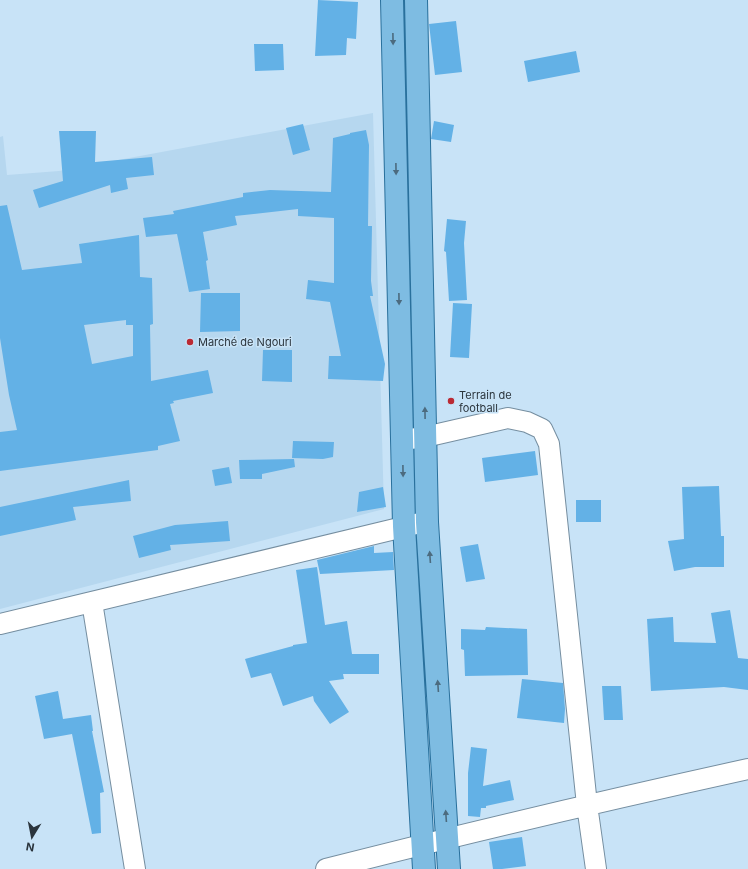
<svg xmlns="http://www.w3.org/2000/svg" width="748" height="869" font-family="Inter,sans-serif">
<rect width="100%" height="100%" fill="#c8e3f7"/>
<!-- built -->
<path fill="#b6d7ef" d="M 373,113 L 384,509 L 0,609 L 0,137 L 3,136 L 7,175 L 59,171 Z"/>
<!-- building -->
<path fill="#63b1e6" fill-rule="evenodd" d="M 318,0 L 358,2 L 356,39 L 347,38 L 346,55 L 315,56 Z
M 456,21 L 462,72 L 435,75 L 429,24 Z
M 254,44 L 283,44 L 284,70 L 255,71 Z
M 576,51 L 580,72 L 528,82 L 524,61 Z
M 434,121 L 454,125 L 451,142 L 431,139 Z
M 303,124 L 310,150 L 293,155 L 286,128 Z
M 366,130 L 369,145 L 368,226 L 372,226 L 371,281 L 373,296 L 370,296 L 385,364 L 383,381 L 328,379 L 329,356 L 341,356 L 330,302 L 306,299 L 308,280 L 334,283 L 334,218 L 298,216 L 298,209 L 235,216 L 237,225 L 203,232 L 208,260 L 206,261 L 210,289 L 189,292 L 177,234 L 146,237 L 143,218 L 174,214 L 173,211 L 243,197 L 243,193 L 270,190 L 331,192 L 333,138 L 350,134 L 350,133 Z
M 59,131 L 96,131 L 95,162 L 152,157 L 154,175 L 126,178 L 128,189 L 111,193 L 110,185 L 39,208 L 33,190 L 63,181 Z
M 7,205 L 22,270 L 82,263 L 79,244 L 139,235 L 140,277 L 152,278 L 153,324 L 150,325 L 151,381 L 208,370 L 213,393 L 173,401 L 174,403 L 170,404 L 180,441 L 158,446 L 158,450 L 0,471 L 0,432 L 17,430 L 9,395 L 0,338 L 0,206 ZM 126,320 L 126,325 L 133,325 L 133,356 L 92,364 L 84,325 Z
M 447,219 L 466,221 L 464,243 L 467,300 L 449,301 L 446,252 L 444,251 Z
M 201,293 L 240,293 L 240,331 L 200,332 Z
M 453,303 L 472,304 L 469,358 L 450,357 Z
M 263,350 L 292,350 L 292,382 L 262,381 Z
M 293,441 L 334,442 L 333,457 L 323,459 L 292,458 Z
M 535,451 L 538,475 L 485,482 L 482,458 Z
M 294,459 L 295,467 L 262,474 L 262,479 L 240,479 L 239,460 Z
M 229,467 L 232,483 L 215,486 L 212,470 Z
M 129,480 L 131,501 L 73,507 L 76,520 L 0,536 L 0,507 Z
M 719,486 L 721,536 L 724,536 L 724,567 L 695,567 L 674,571 L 668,541 L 684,539 L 682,487 Z
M 383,487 L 386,507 L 357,512 L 359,492 Z
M 576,500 L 601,500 L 601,522 L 576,522 Z
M 228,521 L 230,541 L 170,545 L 171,550 L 139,558 L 133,536 L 175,525 Z
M 478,544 L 485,579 L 466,582 L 460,547 Z
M 374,546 L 374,553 L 393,552 L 394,570 L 320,574 L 317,560 Z
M 317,567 L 325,625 L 347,621 L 352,654 L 379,654 L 379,674 L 343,674 L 344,679 L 329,681 L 349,712 L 330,724 L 314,701 L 313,696 L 283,706 L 271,673 L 251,678 L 245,659 L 293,646 L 293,645 L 307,643 L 296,570 Z
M 730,610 L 738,658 L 748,659 L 748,690 L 724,687 L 651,691 L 647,619 L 673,617 L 674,642 L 716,643 L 711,613 Z
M 486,627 L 527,629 L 528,675 L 465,676 L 464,650 L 461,649 L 461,629 L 485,630 Z
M 522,679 L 563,683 L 565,709 L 564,723 L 517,718 Z
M 602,686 L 621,686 L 623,720 L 604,720 Z
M 58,691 L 63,719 L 91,715 L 93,731 L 92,731 L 104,792 L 100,793 L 101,833 L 92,834 L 72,734 L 44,739 L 35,696 Z
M 471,747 L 487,749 L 483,786 L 510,780 L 514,800 L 486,806 L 486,808 L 481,808 L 480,817 L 468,816 L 468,773 Z
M 522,837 L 526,866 L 502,869 L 493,869 L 489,842 Z"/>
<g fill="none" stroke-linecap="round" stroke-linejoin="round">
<!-- minor casing -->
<g stroke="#758ea0" stroke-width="22">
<path id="minor" d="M 410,439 L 425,437 L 508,418 L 527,422 L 542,429 L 549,444 L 587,805 L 596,869
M 92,602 L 135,869
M 0,624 L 420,523
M 326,869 C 466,833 607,800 748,769"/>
</g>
<!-- primary casing -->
<g stroke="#29709c" stroke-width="24">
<path id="primary" d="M 392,0 L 404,526 L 424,869
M 416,0 L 427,522 L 449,869"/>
</g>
<!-- minor -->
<use href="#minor" stroke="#fff" stroke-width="20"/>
<!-- primary -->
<use href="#primary" stroke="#7ebce2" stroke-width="22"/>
</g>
<!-- one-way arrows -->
<defs><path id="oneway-solid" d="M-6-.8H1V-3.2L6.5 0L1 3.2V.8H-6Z"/></defs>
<g fill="#4c6b7f">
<use href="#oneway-solid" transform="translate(393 39) rotate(89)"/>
<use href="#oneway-solid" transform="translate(396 169) rotate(89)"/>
<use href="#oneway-solid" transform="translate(399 299) rotate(89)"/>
<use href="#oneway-solid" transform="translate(425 413) rotate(-91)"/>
<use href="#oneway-solid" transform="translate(403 471) rotate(89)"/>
<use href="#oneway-solid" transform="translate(430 557) rotate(-94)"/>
<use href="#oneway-solid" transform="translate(438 686) rotate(-94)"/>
<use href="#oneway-solid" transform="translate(446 816) rotate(-94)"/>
</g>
<!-- markers -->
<g fill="#ba2a34" stroke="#c8e3f7" stroke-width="1.5">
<circle cx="190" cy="342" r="4"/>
<circle cx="451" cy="401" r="4"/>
</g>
<g text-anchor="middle" stroke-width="3" stroke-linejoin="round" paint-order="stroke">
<!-- poi labels -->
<g font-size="11" fill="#2b353d" stroke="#c8e3f7" text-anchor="start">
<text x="198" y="346">Marché de Ngouri</text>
<text x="459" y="399">Terrain de<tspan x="459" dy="13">football</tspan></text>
</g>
</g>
<!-- north arrow -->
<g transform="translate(32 837) rotate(190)" stroke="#c8e3f7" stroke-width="3" paint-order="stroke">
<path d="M0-3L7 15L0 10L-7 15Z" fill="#2b353d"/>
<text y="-6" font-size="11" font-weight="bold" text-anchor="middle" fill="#2b353d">N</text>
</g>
</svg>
